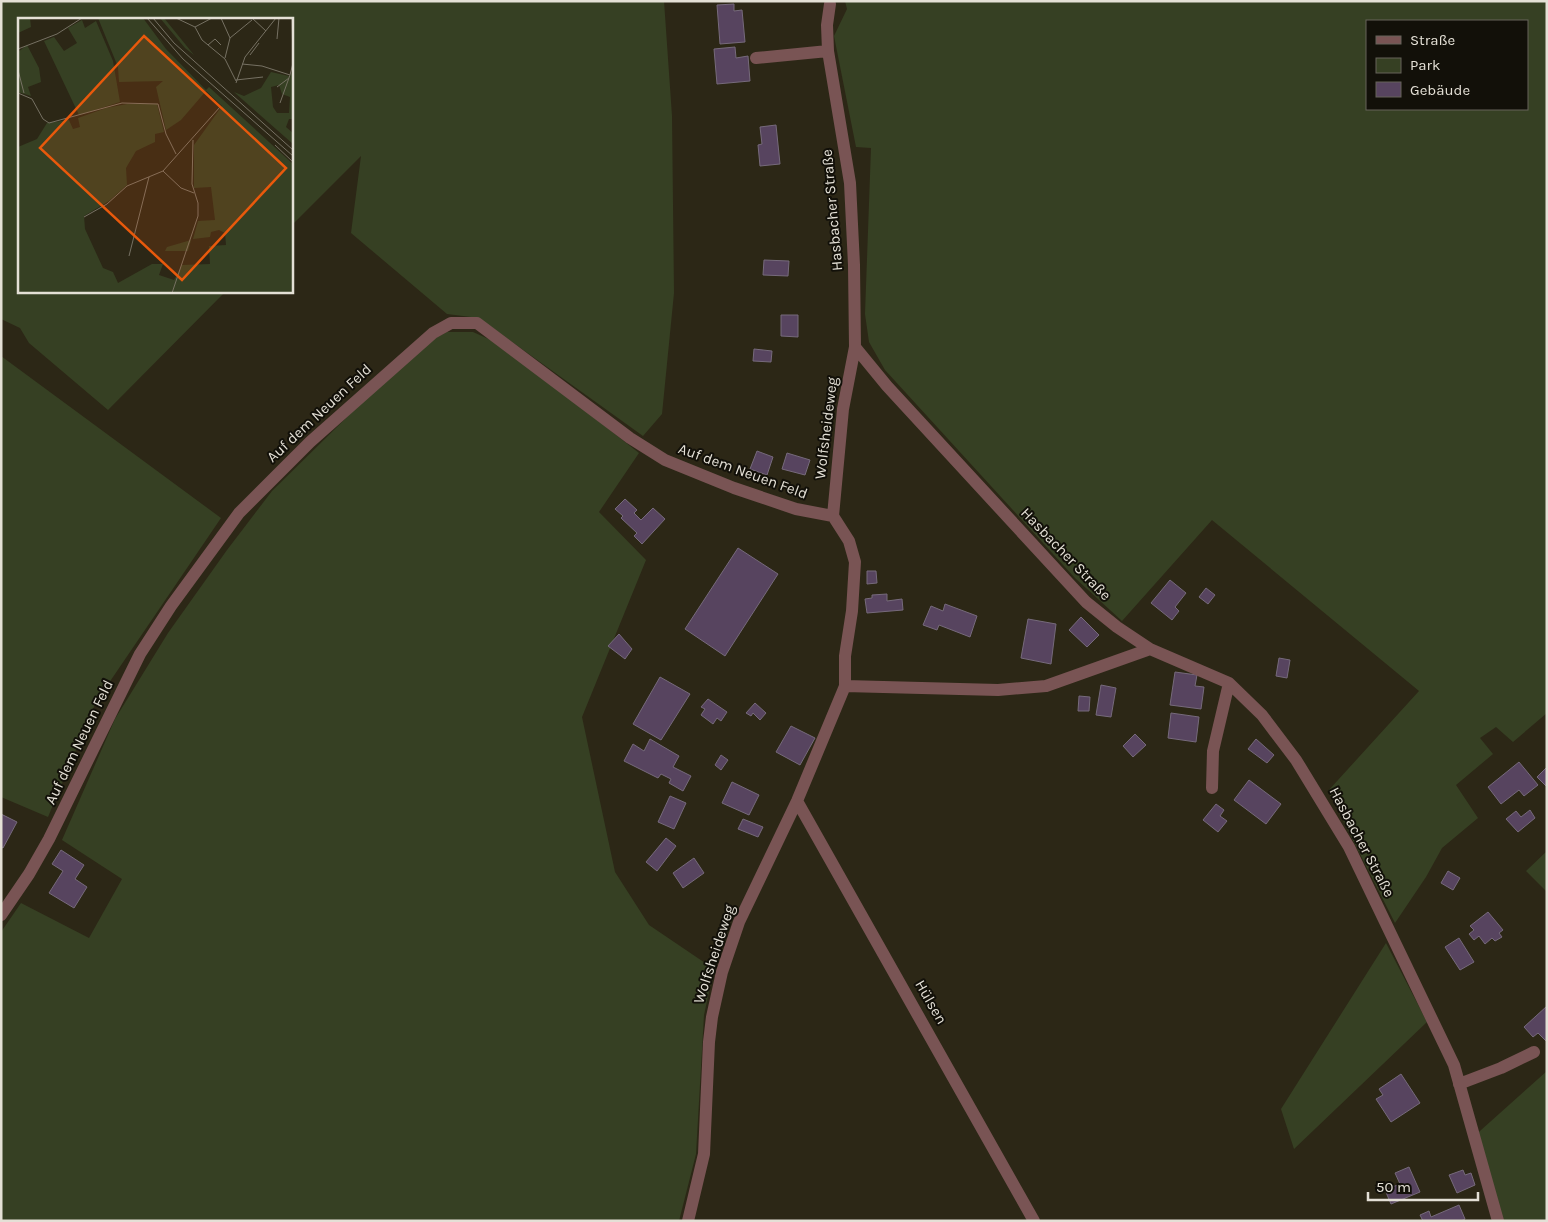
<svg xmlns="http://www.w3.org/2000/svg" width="1548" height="1222" font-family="Karla,sans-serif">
<rect width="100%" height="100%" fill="#2c2716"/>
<!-- green -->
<path fill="#364023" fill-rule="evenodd" d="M 1,1 L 664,1 L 672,116 L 674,293 L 662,414 L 643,436 L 490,326 L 471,317 L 447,314 L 351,233 L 361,156 L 291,226 L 291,19 L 19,19 L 19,291 L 226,291 L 108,410 L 29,343 L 20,328 L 1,319 Z
M 845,1 L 1547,1 L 1547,713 L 1513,742 L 1496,727 L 1480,738 L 1493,754 L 1456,785 L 1478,818 L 1442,848 L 1426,877 L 1395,923 L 1328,791 L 1419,691 L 1212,520 L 1122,621 L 1075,578 L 885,370 L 869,342 L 865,314 L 871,148 L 856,147 L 834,36 L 847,9 ZM 1367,21 L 1527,21 L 1527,109 L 1367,109 Z
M 447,332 L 473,332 L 502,345 L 639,453 L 599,512 L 646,560 L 582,717 L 615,872 L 649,925 L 714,969 L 704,1015 L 696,1154 L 679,1221 L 1,1221 L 1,932 L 21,903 L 89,938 L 122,879 L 62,840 L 115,719 L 168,633 L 227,550 L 272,491 L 402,363 L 430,341 Z
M 1,356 L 221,518 L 96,702 L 48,817 L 1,797 Z
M 1547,851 L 1547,892 L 1526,871 Z
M 1386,943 L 1427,1022 L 1294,1149 L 1281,1109 Z
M 1547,1071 L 1547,1221 L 1493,1221 L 1471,1139 Z"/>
<!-- building -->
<path fill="#57445f" stroke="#766a7b" d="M 734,4 L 734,11 L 742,10 L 745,42 L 720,44 L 717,5 Z
M 735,47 L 736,58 L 748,56 L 750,81 L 717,84 L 714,49 Z
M 776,125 L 780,164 L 760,166 L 758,145 L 762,144 L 760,127 Z
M 764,260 L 789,261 L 788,276 L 763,275 Z
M 781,315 L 798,315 L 798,337 L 781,336 Z
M 754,349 L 772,351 L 771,362 L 753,361 Z
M 757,451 L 773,457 L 767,475 L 750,469 Z
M 787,453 L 810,460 L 805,475 L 782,469 Z
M 625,499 L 637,510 L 634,513 L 641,520 L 653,508 L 665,519 L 642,544 L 634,536 L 637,533 L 621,518 L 623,516 L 615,509 Z
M 738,548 L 778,574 L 725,656 L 685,629 Z
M 867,571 L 876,571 L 877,583 L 867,584 Z
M 1170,580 L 1186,593 L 1175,607 L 1179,611 L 1172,620 L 1151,603 Z
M 1206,588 L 1215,595 L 1208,604 L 1199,597 Z
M 887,594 L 887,601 L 902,599 L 903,610 L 867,613 L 865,599 L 872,598 L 872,595 Z
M 945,604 L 977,616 L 970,637 L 939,625 L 937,630 L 923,625 L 931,606 L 943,611 Z
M 1081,617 L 1099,635 L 1087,647 L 1069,630 Z
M 1028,619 L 1056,624 L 1051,664 L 1021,658 Z
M 619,634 L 632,649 L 625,659 L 608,646 Z
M 1279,658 L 1290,660 L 1287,678 L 1276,676 Z
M 1175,672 L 1197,675 L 1195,686 L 1204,687 L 1201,709 L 1170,705 Z
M 660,677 L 690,694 L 661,740 L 633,724 Z
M 1101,685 L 1116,688 L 1111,717 L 1096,715 Z
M 1079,696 L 1090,697 L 1089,711 L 1078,711 Z
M 708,699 L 727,712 L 721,721 L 717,718 L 713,724 L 701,715 L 705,709 L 701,707 Z
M 755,703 L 766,713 L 760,720 L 753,713 L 751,716 L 746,713 Z
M 1171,713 L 1199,717 L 1196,742 L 1168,738 Z
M 791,726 L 815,738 L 800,765 L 776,752 Z
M 1135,734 L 1146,745 L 1133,757 L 1123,746 Z
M 650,739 L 679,756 L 673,767 L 691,776 L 683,791 L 669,783 L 671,779 L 661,774 L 658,778 L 624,761 L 633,744 L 644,751 Z
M 1256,739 L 1274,755 L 1267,763 L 1248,749 Z
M 721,755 L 728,760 L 721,770 L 715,765 Z
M 1519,762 L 1538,785 L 1524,796 L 1519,790 L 1501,804 L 1488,787 Z
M 1547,767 L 1547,787 L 1537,777 Z
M 1249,780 L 1281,804 L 1266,824 L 1234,800 Z
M 732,782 L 759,795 L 749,815 L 722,803 Z
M 670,796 L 686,803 L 674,829 L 658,822 Z
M 1216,804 L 1224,810 L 1220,816 L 1227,821 L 1218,832 L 1203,820 Z
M 1530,810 L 1535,818 L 1518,832 L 1506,819 L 1516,811 L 1521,817 Z
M 1,814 L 17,822 L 3,848 L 1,847 Z
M 743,819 L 763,827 L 758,837 L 738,829 Z
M 666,838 L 676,846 L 657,871 L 646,862 Z
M 61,850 L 84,865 L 75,879 L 87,887 L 74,908 L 49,893 L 63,871 L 52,864 Z
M 694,858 L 704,873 L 683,888 L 673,873 Z
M 1448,871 L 1460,878 L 1453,890 L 1441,883 Z
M 1488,912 L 1503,930 L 1499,933 L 1502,937 L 1495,941 L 1492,938 L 1485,944 L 1479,936 L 1474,940 L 1469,934 L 1474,930 L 1470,926 Z
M 1459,938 L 1474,962 L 1460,970 L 1445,947 Z
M 1547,1006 L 1547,1042 L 1538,1033 L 1533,1037 L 1524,1027 Z
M 1401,1074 L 1420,1103 L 1391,1122 L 1376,1099 L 1383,1095 L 1379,1089 Z
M 1409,1167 L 1420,1192 L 1391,1204 L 1385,1190 L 1400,1184 L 1395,1173 Z
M 1463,1170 L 1465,1175 L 1471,1173 L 1475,1185 L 1457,1193 L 1449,1175 Z
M 1459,1205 L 1465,1219 L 1461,1221 L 1423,1221 L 1420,1215 L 1429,1211 L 1431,1217 Z"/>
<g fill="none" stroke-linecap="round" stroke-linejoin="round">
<!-- minor -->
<path stroke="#795454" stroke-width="12" d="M 756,58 L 828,51
M 855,347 L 887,386 L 1086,602 L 1117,627 L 1150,649 L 1229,683 L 1262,715 L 1296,760 L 1349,847 L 1454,1065 L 1498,1221
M 845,686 L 998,690 L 1046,686 L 1150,649
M 1212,788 L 1213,751 L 1229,683
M 797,801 L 1034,1221
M 1,915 L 29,874 L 49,839 L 140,654 L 171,606 L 239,513 L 310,442 L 433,333 L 451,323 L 477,323 L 630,438 L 665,460 L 734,488 L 796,509 L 833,516
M 1459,1084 L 1501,1068 L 1534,1052
M 688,1221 L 704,1154 L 709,1042 L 712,1017 L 722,972 L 739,922 L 797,801 L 845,686 L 845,656 L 852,611 L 855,562 L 849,541 L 833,516 L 843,409 L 855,347 L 854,265 L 850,183 L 828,51 L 827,25 L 830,4"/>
</g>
<g text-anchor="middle" stroke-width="4" stroke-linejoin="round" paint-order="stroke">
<!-- street labels -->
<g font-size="15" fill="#e4e0d6" stroke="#121009">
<text transform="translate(832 210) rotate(-95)" y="5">Hasbacher Straße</text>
<text transform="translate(319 413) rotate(-43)" y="5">Auf dem Neuen Feld</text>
<text transform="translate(826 428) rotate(-83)" y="5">Wolfsheideweg</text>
<text transform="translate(743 471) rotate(20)" y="5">Auf dem Neuen Feld</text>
<text transform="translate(1066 554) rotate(46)" y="5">Hasbacher Straße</text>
<text transform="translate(79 742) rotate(-64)" y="5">Auf dem Neuen Feld</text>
<text transform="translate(1362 842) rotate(62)" y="5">Hasbacher Straße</text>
<text transform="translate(714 954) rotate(-72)" y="5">Wolfsheideweg</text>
<text transform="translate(931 1002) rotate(60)" y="5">Hülsen</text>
</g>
</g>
<!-- overview -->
<g transform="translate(18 18)">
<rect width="275" height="275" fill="#2c2716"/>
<path d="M 0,0 L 12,0 L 13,9 L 0,15 ZM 80,0 L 125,0 L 148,31 L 188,72 L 191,69 L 275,146 L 275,275 L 0,275 L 0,129 L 19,121 L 29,105 L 51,102 L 55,111 L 62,109 L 60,100 L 88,90 L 109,86 L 139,86 L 146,114 L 137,116 L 137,124 L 118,133 L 108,150 L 109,167 L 91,183 L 66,198 L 67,211 L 85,250 L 95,254 L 100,265 L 134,246 L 145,246 L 141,257 L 156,262 L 164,247 L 192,246 L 191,228 L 208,227 L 207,215 L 201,212 L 193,214 L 192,219 L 175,221 L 180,203 L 197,202 L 193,169 L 176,170 L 176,127 L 204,88 L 188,73 L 163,102 L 148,112 L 138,69 L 145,63 L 101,64 L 100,49 ZM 142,0 L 146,0 L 176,37 L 167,30 ZM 64,2 L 67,10 L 78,3 L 95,43 L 102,84 L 61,97 L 26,23 L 36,19 L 46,33 L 59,25 L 50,10 ZM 9,27 L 21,50 L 23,64 L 10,69 L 13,78 L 0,74 L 0,34 ZM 275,52 L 275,101 L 271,101 L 268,109 L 275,115 L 275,126 L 216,74 L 226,78 L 243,70 L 253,54 L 271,58 L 271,61 ZM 261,67 L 264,76 L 272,79 L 271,95 L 259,95 L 255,89 L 253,69 ZM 173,222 L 170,233 L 147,233 L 149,229 Z" fill="#364023" fill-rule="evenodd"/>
<path fill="none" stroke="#767163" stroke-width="1" d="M 129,0 L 165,41 L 275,138M 135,0 L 156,25 L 275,132M 158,0 L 177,9 L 184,22 L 207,41 L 218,63M 203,0 L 212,20M 234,0 L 248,13M 274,0 L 275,45M 177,9 L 194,0M 212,20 L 234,2M 259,21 L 261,0M 190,27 L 197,21 L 203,27M 0,31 L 39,16 L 64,0M 232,37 L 241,25M 207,40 L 212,20M 224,46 L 244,48 L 272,57 L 275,45M 0,52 L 6,75M 218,62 L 245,59M 218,65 L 227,39 L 258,0M 259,69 L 271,60M 0,75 L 14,81 L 25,101 L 31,105 L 104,85 L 140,86 L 148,116 L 158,136M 262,85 L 272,57M 257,127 L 275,144M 145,153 L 163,170 L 176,175M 66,199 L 89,186 L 109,168 L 145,153 L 202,89M 111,238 L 131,159M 154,275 L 180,198 L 180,185 L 174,166 L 175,122"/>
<path fill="#e8590c" fill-opacity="0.15" stroke="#e8590c" stroke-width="2.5" d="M 126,18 L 268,150 L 164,262 L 22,130 Z"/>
<rect width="275" height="275" fill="none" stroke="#e4e0d6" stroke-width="2.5"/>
</g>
<!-- border -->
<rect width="1548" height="1222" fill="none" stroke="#e4e0d6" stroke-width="5"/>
<!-- legend -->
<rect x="1366" y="20" width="162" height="90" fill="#121009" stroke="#66635b"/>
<rect x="1376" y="36" width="25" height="8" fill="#795454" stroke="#66635b"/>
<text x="1410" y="45" font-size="15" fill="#e4e0d6">Straße</text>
<rect x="1376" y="58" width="25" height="15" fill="#364023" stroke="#66635b"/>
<text x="1410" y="70" font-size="15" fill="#e4e0d6">Park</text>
<rect x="1376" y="82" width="25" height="15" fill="#57445f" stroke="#66635b"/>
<text x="1410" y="95" font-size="15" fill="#e4e0d6">Gebäude</text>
<!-- scale -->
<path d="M1368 1192v8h110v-8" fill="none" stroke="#e4e0d6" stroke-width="2.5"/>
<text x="1376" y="1192" font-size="15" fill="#e4e0d6" stroke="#121009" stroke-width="4" paint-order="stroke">50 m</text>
</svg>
